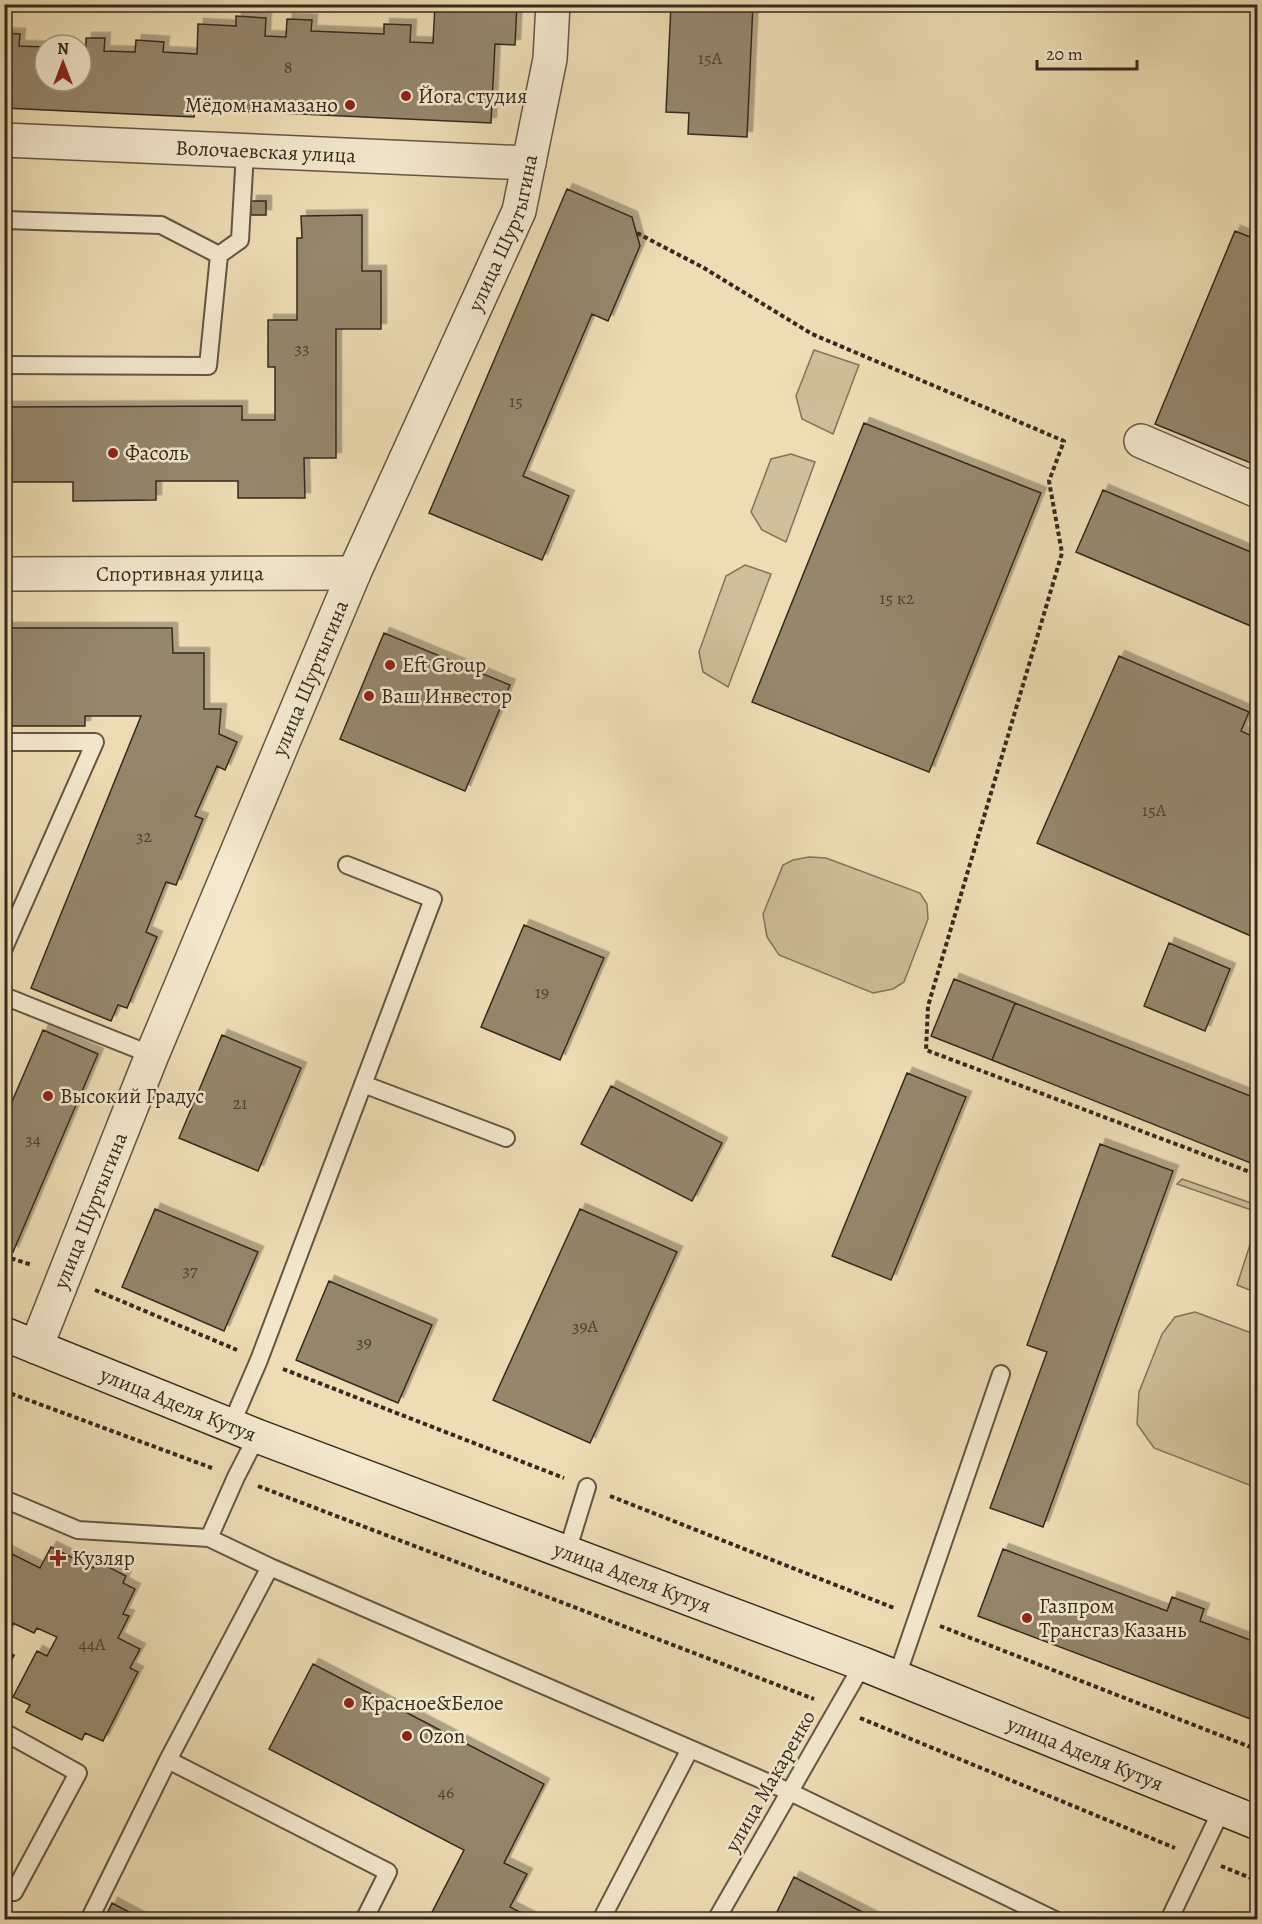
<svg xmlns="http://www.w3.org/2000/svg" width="1262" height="1924" font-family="Alegreya,serif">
<defs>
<filter id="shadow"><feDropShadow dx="5.5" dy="-5.5" stdDeviation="0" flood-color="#0004"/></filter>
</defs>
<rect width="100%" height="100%" fill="#eeddb4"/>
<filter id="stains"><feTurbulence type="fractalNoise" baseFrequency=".00333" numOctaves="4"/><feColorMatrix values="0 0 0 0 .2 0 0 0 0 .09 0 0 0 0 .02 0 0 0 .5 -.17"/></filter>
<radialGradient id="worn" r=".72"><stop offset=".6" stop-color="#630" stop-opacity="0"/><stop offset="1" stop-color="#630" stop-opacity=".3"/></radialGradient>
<!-- green -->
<path fill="#cfbf9a" stroke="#82745c" stroke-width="1.5" d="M 814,350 L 859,365 L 833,434 L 802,419 L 796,396 Z
M 791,454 L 815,462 L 786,542 L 762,530 L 751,512 L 771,459 Z
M 745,565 L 771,574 L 728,687 L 703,672 L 699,652 L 726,576 Z
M 809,857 L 826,858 L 920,893 L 927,904 L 928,919 L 904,982 L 893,989 L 873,993 L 779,955 L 767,937 L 763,914 L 783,865 L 793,860 Z
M 1182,1179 L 1257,1205 L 1257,1212 L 1177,1184 Z
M 1257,1223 L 1257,1293 L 1237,1285 Z
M 1195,1312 L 1257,1335 L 1257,1488 L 1154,1448 L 1137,1424 L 1139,1392 L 1162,1334 L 1175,1317 Z"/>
<!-- building -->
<path fill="#95876c" stroke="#352a1e" stroke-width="1.5" filter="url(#shadow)" d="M 435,4 L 517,4 L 515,45 L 495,44 L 491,123 L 195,109 L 194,117 L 4,108 L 4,33 L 20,34 L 19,46 L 45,47 L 45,81 L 81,81 L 81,49 L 86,49 L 86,38 L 105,38 L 104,51 L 135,52 L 136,40 L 164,42 L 163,52 L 197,54 L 198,24 L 236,26 L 236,16 L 266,18 L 265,36 L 286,37 L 287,19 L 312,20 L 311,31 L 384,34 L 384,24 L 411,25 L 410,42 L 433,43 Z
M 671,4 L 753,4 L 747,137 L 688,134 L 689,113 L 666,112 Z
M 567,189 L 632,217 L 640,246 L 608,321 L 592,314 L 523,476 L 569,496 L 542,560 L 429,513 Z
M 251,201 L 266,201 L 266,215 L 251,215 Z
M 362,215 L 362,271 L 381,271 L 381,329 L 336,329 L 336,458 L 304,458 L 305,498 L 238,498 L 238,481 L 156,481 L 156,500 L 73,501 L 73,482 L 4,482 L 4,407 L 242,406 L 242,420 L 275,420 L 275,367 L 268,367 L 268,320 L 297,320 L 297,238 L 302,238 L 301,216 Z
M 1235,231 L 1258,240 L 1258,466 L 1155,424 Z
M 864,423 L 1041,493 L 929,772 L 752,702 Z
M 1103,490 L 1258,555 L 1258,629 L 1076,552 Z
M 4,628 L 172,628 L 173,653 L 204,653 L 204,709 L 221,709 L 219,734 L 237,742 L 225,770 L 217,766 L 195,816 L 203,819 L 176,885 L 166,882 L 146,932 L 157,937 L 127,1008 L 118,1005 L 111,1021 L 31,988 L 141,716 L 85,716 L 85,726 L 10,726 L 10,715 L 4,715 Z
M 384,633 L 510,685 L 465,791 L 340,739 Z
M 1119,656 L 1249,712 L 1241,731 L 1258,739 L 1258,939 L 1037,843 Z
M 524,925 L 604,958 L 560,1060 L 481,1027 Z
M 1169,943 L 1230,969 L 1205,1031 L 1144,1006 Z
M 954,979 L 1015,1003 L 992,1060 L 931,1036 Z
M 1015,1003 L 1258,1099 L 1258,1166 L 992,1060 Z
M 43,1030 L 98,1054 L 13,1252 L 4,1248 L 4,1120 Z
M 222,1035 L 301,1068 L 258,1171 L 179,1138 Z
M 907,1073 L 966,1097 L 891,1280 L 832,1256 Z
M 611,1086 L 722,1143 L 692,1201 L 581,1144 Z
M 1100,1144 L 1173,1171 L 1043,1527 L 990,1508 L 1047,1352 L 1027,1345 Z
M 155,1209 L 258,1252 L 224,1331 L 122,1287 Z
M 580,1209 L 677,1252 L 590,1443 L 493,1400 Z
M 329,1281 L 432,1325 L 398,1403 L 296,1360 Z
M 51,1547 L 93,1568 L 97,1561 L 126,1576 L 123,1583 L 135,1589 L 123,1614 L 129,1616 L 118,1638 L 140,1649 L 130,1668 L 138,1672 L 103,1741 L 85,1733 L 82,1740 L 26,1712 L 30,1705 L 13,1697 L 37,1651 L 47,1656 L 57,1637 L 37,1628 L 34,1633 L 13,1623 L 4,1639 L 4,1550 L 40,1568 Z
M 1003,1549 L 1167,1611 L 1172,1597 L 1204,1609 L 1200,1621 L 1258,1643 L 1258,1715 L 1256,1721 L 978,1616 Z
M 313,1664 L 544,1784 L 504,1863 L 527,1874 L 510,1907 L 535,1920 L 428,1920 L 464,1850 L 269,1749 Z
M 794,1877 L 878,1920 L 773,1920 Z
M 112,1903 L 144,1920 L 104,1920 Z"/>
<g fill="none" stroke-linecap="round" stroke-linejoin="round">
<!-- service casing -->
<g stroke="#635744" stroke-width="20">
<path id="service" d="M 4,220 L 161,225 L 219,255
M 4,365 L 208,366 L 219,255 L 240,240 L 245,152
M 4,742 L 95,742 L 4,948
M 4,996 L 152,1055
M 363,1084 L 506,1138
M 231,1425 L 259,1360 L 433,899 L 347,865
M 4,1499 L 78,1530 L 209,1538 L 270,1567 L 790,1792 L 1055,1920
M 209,1538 L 236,1477 L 257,1436
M 567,1552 L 587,1487
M 896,1679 L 1001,1374
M 4,1732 L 78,1773 L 14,1892 L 4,1888
M 168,1760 L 388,1872 L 364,1920
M 89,1920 L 168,1760 L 270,1567
M 601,1920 L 690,1749
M 716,1920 L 863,1664
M 1169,1920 L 1222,1809"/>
</g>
<!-- minor casing -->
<g stroke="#635744" stroke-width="36">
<g id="minor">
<path id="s1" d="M 4,140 L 529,163"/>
<path d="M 1141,441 L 1258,491"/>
<path id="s2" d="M 4,574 L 354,573"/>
<path id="s3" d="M 36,1347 L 152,1055 L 354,573 L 519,211 L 550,59 L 553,4"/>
</g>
</g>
<!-- secondary casing -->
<g stroke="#352a1e" stroke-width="36">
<g id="secondary">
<path id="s4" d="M 4,1334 L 257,1436 L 863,1664 L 1258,1823"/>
</g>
</g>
<!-- path -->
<path stroke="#352a1e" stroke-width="4" stroke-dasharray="4.5 3" stroke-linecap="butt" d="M 637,233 L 704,268 L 812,334 L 1064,441 L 1049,481 L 1062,553 L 928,1006 L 926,1050 L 1258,1175
M 4,1256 L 32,1265
M 95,1290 L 237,1350
M 283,1369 L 564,1478
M 4,1391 L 212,1468
M 258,1486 L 814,1699
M 610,1496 L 894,1608
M 940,1626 L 1258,1750
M 4,1671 L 14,1653
M 860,1718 L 1175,1848
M 1221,1866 L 1258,1881"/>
<!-- service -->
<use href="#service" stroke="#f4e9ce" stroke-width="16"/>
<!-- minor -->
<use href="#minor" stroke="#f4e9ce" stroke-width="33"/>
<!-- secondary -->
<use href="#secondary" stroke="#f4e9ce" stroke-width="33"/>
</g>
<!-- markers -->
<g fill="#8f2418" stroke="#f4e9ce" stroke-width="2">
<circle cx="406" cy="96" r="6"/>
<circle cx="350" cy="105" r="6"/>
<circle cx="113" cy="453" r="6"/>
<circle cx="390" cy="665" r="6"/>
<circle cx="369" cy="696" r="6"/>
<circle cx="48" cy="1096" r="6"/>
<path d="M55 1549h6v6h6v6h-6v6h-6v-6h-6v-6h6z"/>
<circle cx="1027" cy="1618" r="6"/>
<circle cx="349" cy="1703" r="6"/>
<circle cx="407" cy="1736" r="6"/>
</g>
<g text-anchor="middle" stroke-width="5" stroke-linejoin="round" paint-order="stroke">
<!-- number labels -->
<g font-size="18" fill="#4d4132">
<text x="710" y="64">15А</text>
<text x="288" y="73">8</text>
<text x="302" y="354">33</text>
<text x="516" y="407">15</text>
<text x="897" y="604">15 к2</text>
<text x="1154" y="816">15А</text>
<text x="144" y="842">32</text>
<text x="542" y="998">19</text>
<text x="240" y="1109">21</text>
<text x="33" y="1145">34</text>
<text x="190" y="1276">37</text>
<text x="585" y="1332">39А</text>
<text x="364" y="1348">39</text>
<text x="92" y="1650">44А</text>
<text x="446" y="1798">46</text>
</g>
<!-- poi labels -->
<g font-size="21" fill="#352a1e" stroke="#f4e9ce" text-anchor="start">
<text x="418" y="103">Йога студия</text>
<text x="338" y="112" text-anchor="end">Мёдом намазано</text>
<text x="125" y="460">Фасоль</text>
<text x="402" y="672">Eft Group</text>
<text x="381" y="703">Ваш Инвестор</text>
<text x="60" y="1103">Высокий Градус</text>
<text x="72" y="1565">Кузляр</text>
<text x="1039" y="1613">Газпром<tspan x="1039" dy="24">Трансгаз Казань</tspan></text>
<text x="361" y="1710">Красное&amp;Белое</text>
<text x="419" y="1743">Ozon</text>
</g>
<!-- street labels -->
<g font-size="21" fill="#352a1e" stroke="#f4e9ce">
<text dy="7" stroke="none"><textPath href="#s1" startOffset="262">Волочаевская улица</textPath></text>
<text dy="7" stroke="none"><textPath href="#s3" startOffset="1209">улица Шуртыгина</textPath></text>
<text dy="7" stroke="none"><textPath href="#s2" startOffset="176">Спортивная улица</textPath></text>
<text dy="7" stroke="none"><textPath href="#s3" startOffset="723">улица Шуртыгина</textPath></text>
<text dy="7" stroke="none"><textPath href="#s3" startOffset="147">улица Шуртыгина</textPath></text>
<text dy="7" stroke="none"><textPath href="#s4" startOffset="188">улица Аделя Кутуя</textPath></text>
<text dy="7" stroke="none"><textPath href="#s4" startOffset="674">улица Аделя Кутуя</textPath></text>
<text dy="7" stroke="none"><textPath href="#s4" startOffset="1160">улица Аделя Кутуя</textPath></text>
<text transform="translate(770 1781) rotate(-60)" y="7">улица Макаренко</text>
</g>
</g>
<!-- margin -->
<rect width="1262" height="1924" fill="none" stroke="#eeddb4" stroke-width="24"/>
<rect x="6" y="6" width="1250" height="1912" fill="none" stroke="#352a1e" stroke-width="3"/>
<rect x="12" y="12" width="1238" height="1900" fill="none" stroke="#352a1e" stroke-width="1.5"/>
<!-- north arrow -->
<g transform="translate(63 63)"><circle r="28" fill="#f4e9ce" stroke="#a89d88" stroke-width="1.5"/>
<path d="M0-4.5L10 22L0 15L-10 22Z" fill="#8f2418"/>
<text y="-9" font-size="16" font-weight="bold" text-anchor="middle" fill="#352a1e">N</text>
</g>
<!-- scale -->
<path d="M1037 60v9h100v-9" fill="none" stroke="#352a1e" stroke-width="3"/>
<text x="1046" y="60" font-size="18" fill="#352a1e" stroke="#f4e9ce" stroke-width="4.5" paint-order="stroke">20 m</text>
<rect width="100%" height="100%" filter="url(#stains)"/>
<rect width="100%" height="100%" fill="url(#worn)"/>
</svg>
